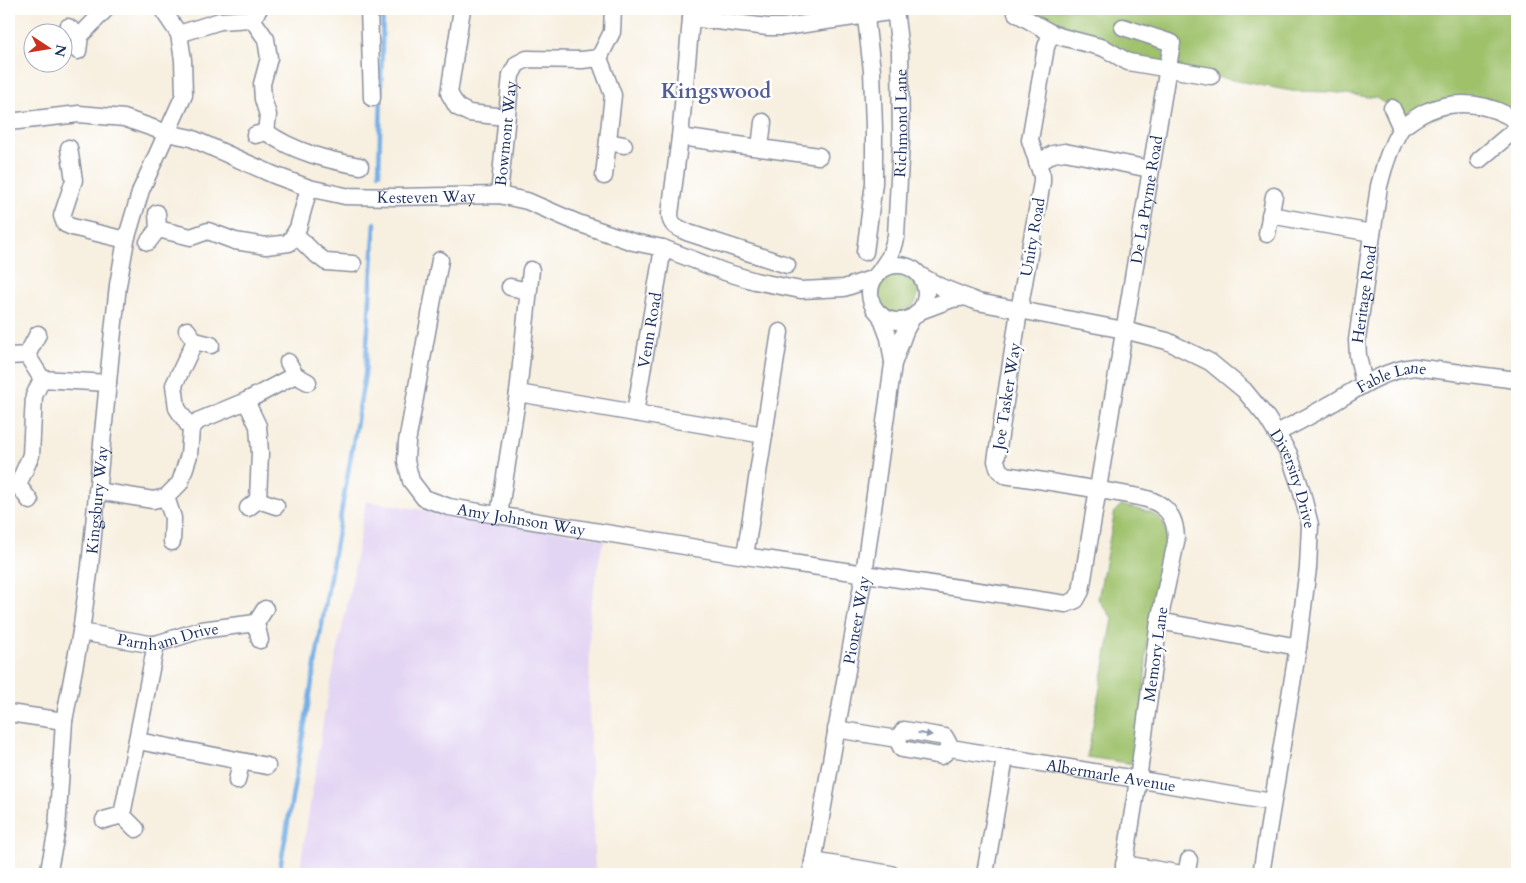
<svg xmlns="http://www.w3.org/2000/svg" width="1526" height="883" font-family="Cardo,serif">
<rect width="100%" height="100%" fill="#fff"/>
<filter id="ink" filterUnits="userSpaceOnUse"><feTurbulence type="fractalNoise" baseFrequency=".02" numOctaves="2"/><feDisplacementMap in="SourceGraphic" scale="10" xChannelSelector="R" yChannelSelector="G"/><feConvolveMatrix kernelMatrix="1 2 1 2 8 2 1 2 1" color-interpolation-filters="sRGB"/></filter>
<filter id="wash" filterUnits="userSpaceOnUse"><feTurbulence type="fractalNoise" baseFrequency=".0096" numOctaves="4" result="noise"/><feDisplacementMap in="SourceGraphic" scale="20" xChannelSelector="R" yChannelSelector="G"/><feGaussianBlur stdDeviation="1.12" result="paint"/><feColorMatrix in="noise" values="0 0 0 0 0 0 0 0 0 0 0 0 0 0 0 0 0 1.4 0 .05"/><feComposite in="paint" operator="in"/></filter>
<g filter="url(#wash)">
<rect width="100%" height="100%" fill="#f7efdf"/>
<!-- built -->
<path fill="#e2d4f3" d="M 366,501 L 606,539 L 602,546 L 590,610 L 589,711 L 595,874 L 299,874 L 324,716 L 353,575 Z"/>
<!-- green -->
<path fill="#9ec16b" stroke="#5c7864" d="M 1018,9 L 1517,9 L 1517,121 L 1474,104 L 1401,128 L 1392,108 L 1376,98 L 1331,92 L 1292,91 L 1211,76 L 1062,37 Z
M876 292a21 21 0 1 1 42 0a21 21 0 1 1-42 0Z
M 1121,505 L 1149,512 L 1157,516 L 1164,523 L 1169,544 L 1155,594 L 1147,637 L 1145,680 L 1135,764 L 1087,757 L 1113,619 L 1098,599 L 1115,511 Z"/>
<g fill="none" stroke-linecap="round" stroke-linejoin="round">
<!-- stream -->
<path stroke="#74afe5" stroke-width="4.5" d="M 379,173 L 383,9
M 279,874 L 365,374 L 375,223"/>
</g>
</g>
<g filter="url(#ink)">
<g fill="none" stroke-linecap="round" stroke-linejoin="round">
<!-- minor casing -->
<g stroke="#898f9e" stroke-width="19">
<g id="minor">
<path d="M 369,9 L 372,98"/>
<path d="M 462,9 L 449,93 L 457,107 L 469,113 L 506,117"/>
<path d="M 692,9 L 680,137 L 670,214 C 670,226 678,228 689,233 L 787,265"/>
<path d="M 865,9 L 872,71 L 874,127 L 874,183 L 865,252"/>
<path d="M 1016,13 L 1051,33 L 1062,37 L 1104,48 L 1128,62 L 1211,76"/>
<path d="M 691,18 L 768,27 L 784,27 L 896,11"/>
<path d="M 252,19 L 266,39 L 269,58 L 262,84 L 263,99 L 268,115 L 266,132"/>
<path d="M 68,27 L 80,36 L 78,51"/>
<path d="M 1051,33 L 1046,47 L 1030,140 L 1042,176 L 1042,182 L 1019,311 L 996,461 L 999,470 L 1005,475 C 1044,481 1084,487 1123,494 C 1137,497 1152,498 1163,507 C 1174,516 1176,528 1176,542 L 1159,621 L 1138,780 L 1123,874"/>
<path d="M 179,34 L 220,21 L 252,19 L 259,9"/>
<path d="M 80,36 L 106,9"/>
<path d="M 599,58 L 613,95 L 604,176"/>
<path id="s1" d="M 9,122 L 79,114 L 124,118 L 167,133 L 191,138 L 274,175 L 309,188 L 345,196 L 396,197 L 499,195 L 527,201 L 578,223 L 633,242 L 663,248 L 725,272 L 755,281 L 801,290 L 844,288 L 874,278"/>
<path d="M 1401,128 C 1410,122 1418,115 1428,111 C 1458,98 1491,104 1517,121"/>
<path d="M 255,135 L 266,132 C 294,152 327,160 360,166"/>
<path d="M 680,137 L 819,156"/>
<path d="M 608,142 L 624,145"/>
<path d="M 69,148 L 74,180 L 62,216 L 65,224 L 72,227 L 126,240"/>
<path d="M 760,148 L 763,122"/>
<path d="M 1479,160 L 1517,128"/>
<path d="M 1037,163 L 1053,154 L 1065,152 L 1150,169"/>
<path id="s2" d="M 499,195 L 511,75 L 517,64 L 527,59 L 582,60 L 599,58 L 612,32 L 613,9"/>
<path d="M 1270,215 L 1372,233"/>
<path d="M 158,229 L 191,237 L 208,231 L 235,241 L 266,246 L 289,243 L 298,228 L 309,188"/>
<path d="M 295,234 L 313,252 L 326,262 L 353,264"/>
<path d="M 1267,234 L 1274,196"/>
<path d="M 148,242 L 158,229 L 157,213"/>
<path id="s3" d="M 440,260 L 407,442 L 406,461 L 411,481 L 424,498 L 449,507 L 745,556 L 1066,604 L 1076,600 L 1081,591 L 1172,43 L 1123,27"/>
<circle cx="898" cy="293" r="28"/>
<path id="s4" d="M 880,271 L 890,256 L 896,236 L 901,141 L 900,51 L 895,9"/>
<path id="s5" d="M 921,276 L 941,287 L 978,302 L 1124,330 L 1167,341 L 1210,362 L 1244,390 L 1267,418 L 1289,454 L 1301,489 L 1310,525 L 1308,568 L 1298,647 L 1261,874"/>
<path d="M 510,287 L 528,291"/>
<path d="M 920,311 L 952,299 L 966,297"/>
<path d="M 880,314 L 889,338 L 893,362"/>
<path d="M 187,330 L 195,341 L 211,345"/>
<path d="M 9,356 L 27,355 L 38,334"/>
<path d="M 288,362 L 295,375"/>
<path d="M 42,379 L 108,383"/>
<path id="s6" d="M 1364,384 L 1358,356 L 1357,340 L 1379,186 C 1384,165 1390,147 1401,128 L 1392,108"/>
<path d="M 518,393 L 764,435"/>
<path d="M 246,401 L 258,426 L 260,453 L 258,500"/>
<path id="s7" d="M 635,413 L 663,248"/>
<path d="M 191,429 L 177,408 L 174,385 L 195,341"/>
<path id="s8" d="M 1277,433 C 1294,424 1312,415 1329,405 C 1357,389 1381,371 1414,367 L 1517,380"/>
<path d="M 18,485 L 31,455 L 34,396 L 42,379 L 27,355"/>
<path d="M 9,487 L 18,485 L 30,501"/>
<path d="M 97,491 L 153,500 L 166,497 L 180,483 L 189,455 L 191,429 L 198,421 L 246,401 L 295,375 L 308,382"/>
<path d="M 166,497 L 173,518 L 172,542"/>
<path d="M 248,508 L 258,500 L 276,506"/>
<path d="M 499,515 L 518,393 L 531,270"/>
<path d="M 745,556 L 780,332"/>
<path d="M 1159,621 L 1298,647"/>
<path id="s9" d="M 81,632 L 149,644 L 156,644 L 201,630 L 256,623"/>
<path d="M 260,640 L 256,623 L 265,609"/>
<path d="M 9,713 L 64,721"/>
<path d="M 836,729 L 897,739"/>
<path id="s10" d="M 897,739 L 902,749 L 941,756 L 951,748 L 1272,802"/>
<path d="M 897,739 L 904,730 L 945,737 L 951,748"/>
<path d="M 138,741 L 267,766"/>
<path d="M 237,781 L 241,762"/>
<path d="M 122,815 L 156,644"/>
<path d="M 104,820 L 122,815 L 136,829"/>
<path d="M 813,861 L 891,874"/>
<path d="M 1124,864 L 1182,874"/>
<path id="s11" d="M 48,874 L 57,830 L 64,721 L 81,632 L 90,566 L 112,341 L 118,285 L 126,240 L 141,190 L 184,95 L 183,60 L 179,34 L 162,9"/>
<path id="s12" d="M 811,874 L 864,574 L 893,364 L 905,331 L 912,318"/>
<path d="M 985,874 L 1005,758"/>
<path d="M 1186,874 L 1189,860"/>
</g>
</g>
<!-- minor -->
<use href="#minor" stroke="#fff" stroke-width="16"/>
</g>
<!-- one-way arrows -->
<defs><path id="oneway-solid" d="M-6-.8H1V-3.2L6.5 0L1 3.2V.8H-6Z" transform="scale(1.25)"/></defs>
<use fill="#8d97ae" href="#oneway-solid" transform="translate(925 734) rotate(9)"/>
</g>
<g text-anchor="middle" stroke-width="4.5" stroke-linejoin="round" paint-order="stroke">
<!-- street labels -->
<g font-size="16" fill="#1b2f5e" stroke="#fff">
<text dy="6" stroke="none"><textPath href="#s4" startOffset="152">Richmond Lane</textPath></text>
<text dy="6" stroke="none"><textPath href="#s2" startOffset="62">Bowmont Way</textPath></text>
<text dy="6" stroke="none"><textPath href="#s1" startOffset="432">Kesteven Way</textPath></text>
<text dy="6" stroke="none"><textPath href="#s3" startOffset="1315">De La Pryme Road</textPath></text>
<text transform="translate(1032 237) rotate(-80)" y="6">Unity Road</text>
<text dy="6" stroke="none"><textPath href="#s6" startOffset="91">Heritage Road</textPath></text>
<text dy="6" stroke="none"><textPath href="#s7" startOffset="84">Venn Road</textPath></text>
<text dy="6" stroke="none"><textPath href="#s8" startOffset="129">Fable Lane</textPath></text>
<text transform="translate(1006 396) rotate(-81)" y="6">Joe Tasker Way</text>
<text dy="6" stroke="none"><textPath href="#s5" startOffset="451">Diversity Drive</textPath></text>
<text dy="6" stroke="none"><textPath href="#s11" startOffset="378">Kingsbury Way</textPath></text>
<text dy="6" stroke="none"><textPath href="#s3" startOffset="346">Amy Johnson Way</textPath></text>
<text dy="6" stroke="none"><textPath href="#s12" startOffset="258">Pioneer Way</textPath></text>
<text dy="6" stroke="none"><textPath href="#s9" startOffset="89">Parnham Drive</textPath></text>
<text transform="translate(1155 654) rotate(-82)" y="6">Memory Lane</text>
<text dy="6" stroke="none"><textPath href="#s10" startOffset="226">Albermarle Avenue</textPath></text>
</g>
<!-- district labels -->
<g font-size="21" font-weight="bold" fill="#525c95" stroke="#fff">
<text x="716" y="98">Kingswood</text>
</g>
</g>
<!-- margin -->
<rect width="1526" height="883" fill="none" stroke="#fff" stroke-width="30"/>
<!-- north arrow -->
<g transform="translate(48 48) rotate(102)"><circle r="24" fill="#ffffff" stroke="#a4acbf"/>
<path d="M0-4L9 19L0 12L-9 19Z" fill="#c8321e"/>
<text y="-8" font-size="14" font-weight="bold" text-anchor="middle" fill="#1b2f5e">N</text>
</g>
</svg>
